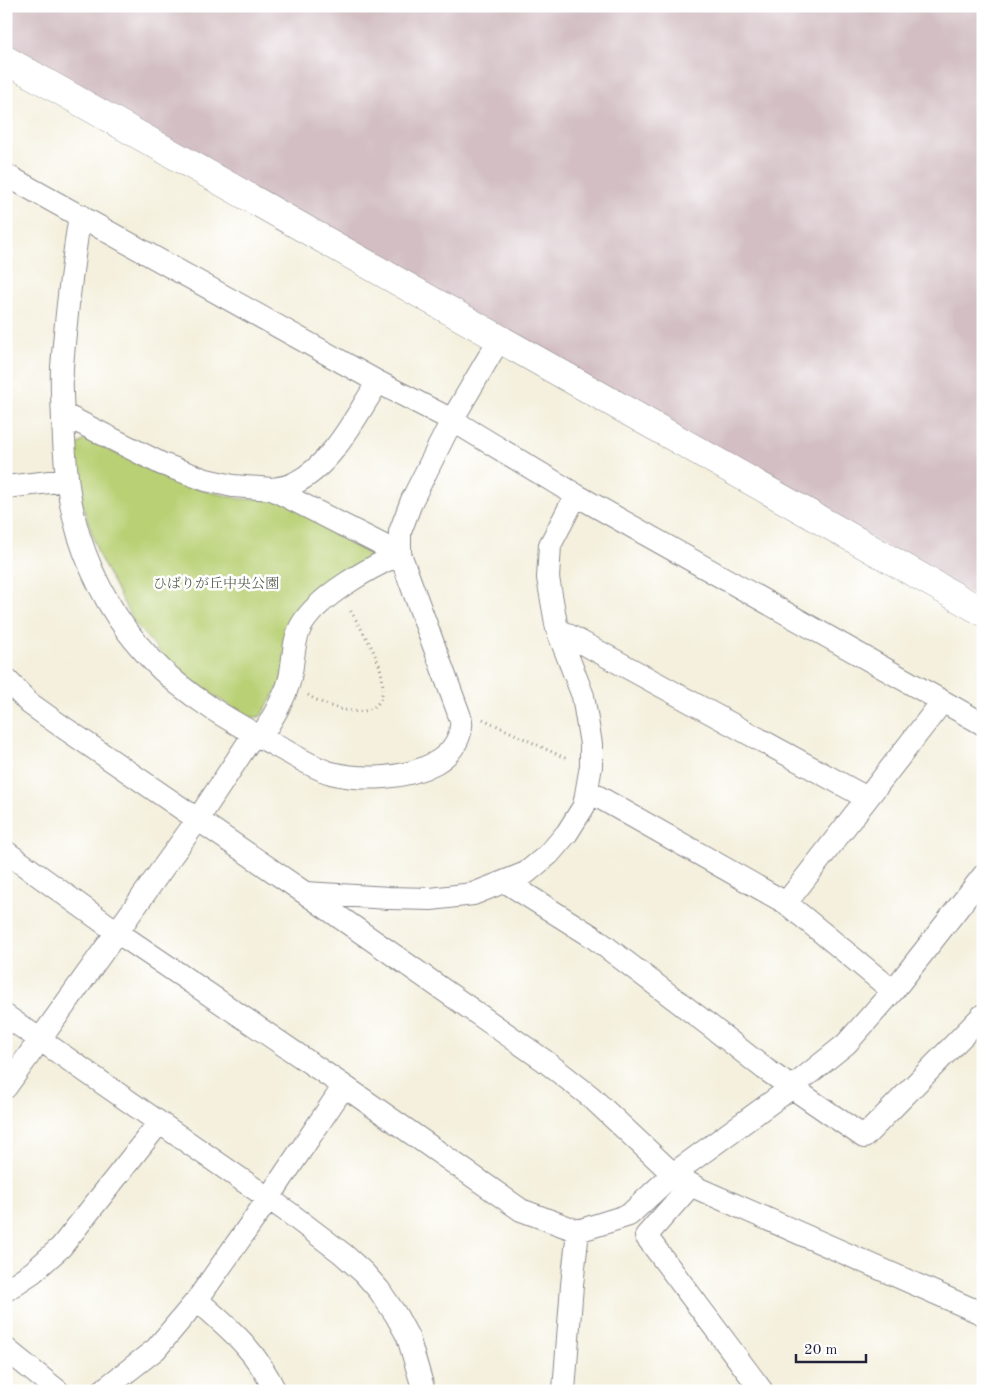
<svg xmlns="http://www.w3.org/2000/svg" width="989" height="1397" font-family="'Old Standard TT','Noto Serif JP',serif">
<rect width="100%" height="100%" fill="#fff"/>
<filter id="ink" filterUnits="userSpaceOnUse"><feTurbulence type="fractalNoise" baseFrequency=".02" numOctaves="2"/><feDisplacementMap in="SourceGraphic" scale="10" xChannelSelector="R" yChannelSelector="G"/><feConvolveMatrix kernelMatrix="1 2 1 2 8 2 1 2 1" color-interpolation-filters="sRGB"/></filter>
<filter id="wash" filterUnits="userSpaceOnUse"><feTurbulence type="fractalNoise" baseFrequency=".0096" numOctaves="4" result="noise"/><feDisplacementMap in="SourceGraphic" scale="20" xChannelSelector="R" yChannelSelector="G"/><feGaussianBlur stdDeviation="1.12" result="paint"/><feColorMatrix in="noise" values="0 0 0 0 0 0 0 0 0 0 0 0 0 0 0 0 0 1.4 0 .05"/><feComposite in="paint" operator="in"/></filter>
<g filter="url(#wash)">
<rect width="100%" height="100%" fill="#f4f0dd"/>
<!-- industrial -->
<path fill="#d2bec3" d="M 6,6 L 983,6 L 983,601 L 6,53 Z"/>
<!-- green -->
<path fill="#b9d074" stroke="#6e7958" d="M 86,439 L 158,474 L 197,489 L 241,499 L 279,499 L 373,549 L 373,559 L 307,603 L 279,687 L 260,717 L 248,717 L 203,689 L 162,655 L 133,621 L 99,556 L 80,496 L 74,447 Z"/>
</g>
<g filter="url(#ink)">
<g fill="none" stroke-linecap="round" stroke-linejoin="round">
<!-- street casing -->
<g stroke="#8b898c" stroke-width="24">
<path id="street" d="M 6,175 L 378,382 L 452,420 L 576,495 L 983,724
M 80,215 C 72,266 66,316 62,367 C 61,391 63,416 64,440 C 66,475 69,503 79,536 C 93,580 117,623 149,657 C 186,697 234,723 282,749 C 297,757 314,768 331,773 C 363,781 406,779 435,763 C 448,756 460,742 461,726 C 462,722 460,717 459,714 L 400,554 L 400,532 L 412,500 L 452,420 L 500,338
M 63,414 L 162,464 L 206,480 L 233,486 L 272,489 L 400,554
M 6,487 L 67,480
M 272,489 C 279,488 288,487 295,483 C 332,465 356,416 378,382
M 557,629 L 867,798
M 6,679 L 29,703 L 57,723 L 305,893 L 545,1061 L 591,1097 L 673,1174 L 699,1189 L 983,1314
M 261,737 C 271,720 283,702 289,682 C 294,664 292,643 301,626 C 318,596 369,568 400,554
M 588,791 L 786,903 L 893,991
M 6,852 L 117,932 L 344,1086 L 521,1210 L 578,1231 L 629,1215 L 673,1174 L 791,1088 L 846,1044 L 893,991 L 983,876
M 506,882 L 593,937 L 709,1025 L 765,1069 L 864,1137 L 983,1015
M 305,893 L 389,898 L 431,899 L 473,894 L 526,873 L 549,854 L 567,833 L 584,806 L 591,766 L 591,744 L 583,696 L 557,629 L 548,578 L 550,545 L 576,495
M 786,903 L 942,702
M 6,1016 L 288,1212 L 343,1254 L 364,1273 L 379,1290 L 396,1315 L 408,1337 L 424,1391
M 6,1087 L 198,819 L 254,734
M 691,1185 L 646,1236 L 762,1391
M 6,1290 L 33,1272 L 61,1247 L 159,1123
M 197,1300 C 231,1330 255,1349 275,1391
M 6,1349 L 58,1391
M 102,1391 L 156,1349 L 197,1300 L 268,1199 L 344,1086
M 564,1391 L 572,1285 L 578,1231"/>
</g>
<!-- secondary casing -->
<g stroke="#8b898c" stroke-width="29">
<path id="secondary" d="M 6,60 L 983,612"/>
</g>
<!-- path -->
<path stroke="#8b898c" stroke-width="3" stroke-dasharray="1 4" stroke-linecap="butt" d="M 308,695 C 333,711 390,729 382,677 C 379,655 360,628 349,608
M 483,719 L 567,759"/>
<!-- street -->
<use href="#street" stroke="#fff" stroke-width="22"/>
<!-- secondary -->
<use href="#secondary" stroke="#fff" stroke-width="28"/>
</g>
</g>
<g text-anchor="middle" stroke-width="5" stroke-linejoin="round" paint-order="stroke">
<!-- park labels -->
<g font-size="14" fill="#575f4f" stroke="#fff">
<text x="216" y="588">ひばりが丘中央公園</text>
</g>
</g>
<!-- margin -->
<rect width="989" height="1397" fill="none" stroke="#fff" stroke-width="25"/>
<!-- scale -->
<path d="M796 1354v8h70v-8" fill="none" stroke="#22223b" stroke-width="2.5"/>
<text x="804" y="1354" font-size="15" fill="#22223b" stroke="#ffffff" stroke-width="4" paint-order="stroke">20 m</text>
</svg>
